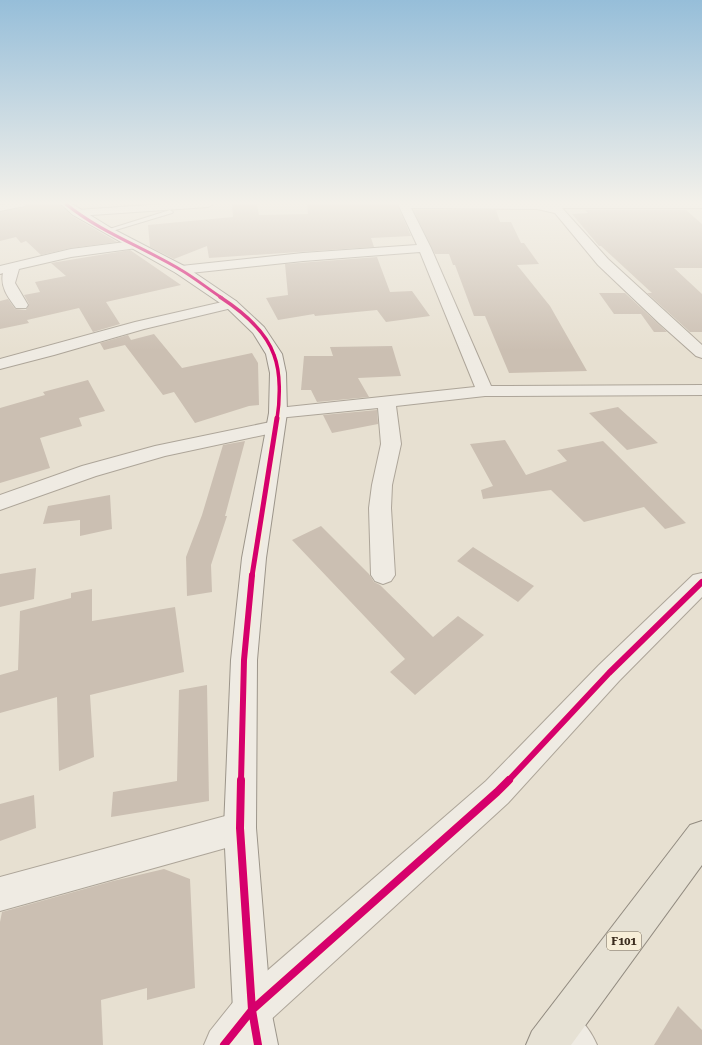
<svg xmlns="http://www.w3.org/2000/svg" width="702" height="1045" font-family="'Roboto Serif',serif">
<rect width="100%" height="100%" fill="#e7e0d1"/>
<!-- building -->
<path fill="#cbbfb2" d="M 27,204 L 60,204 L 72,216 L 117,242 L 71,248 L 41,255 L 26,241 L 21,243 L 16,237 L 0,241 L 0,212 L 25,207 Z
M 232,204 L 257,204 L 259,215 L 308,214 L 307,204 L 397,204 L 411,236 L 371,238 L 374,247 L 209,258 L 207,246 L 174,259 L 150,247 L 148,225 L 233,217 Z
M 413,210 L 496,210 L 500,222 L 511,222 L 521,243 L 524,243 L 539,264 L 517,265 L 550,306 L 587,371 L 509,373 L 485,316 L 474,316 L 455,265 L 453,265 L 449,254 L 435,254 Z
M 585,210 L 686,210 L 702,224 L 702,268 L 674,268 L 702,294 L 702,332 L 690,332 L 647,293 L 652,293 L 601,246 L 599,246 L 572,214 L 588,213 Z
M 130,250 L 181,285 L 106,302 L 120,324 L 93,332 L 79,308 L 27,320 L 29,323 L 0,329 L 0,301 L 8,299 L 15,309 L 26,310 L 29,304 L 24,295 L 40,292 L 35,282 L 66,276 L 51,263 Z
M 377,257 L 390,292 L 412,291 L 430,316 L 386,322 L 377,310 L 315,316 L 314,314 L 278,320 L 266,298 L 288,295 L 285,264 Z
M 599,293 L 625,293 L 667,332 L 654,332 L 641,314 L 614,314 Z
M 154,334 L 182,368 L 252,353 L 258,363 L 259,405 L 249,406 L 195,423 L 174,392 L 163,395 L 125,345 L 104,350 L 100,343 L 128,335 L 131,340 Z
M 392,346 L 401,376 L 358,378 L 369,397 L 317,402 L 311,390 L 301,390 L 304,356 L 333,356 L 330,347 Z
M 88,380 L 105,411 L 79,418 L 82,426 L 40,438 L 50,468 L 0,483 L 0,408 L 45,395 L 43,392 Z
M 618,407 L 658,443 L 627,450 L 589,413 Z
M 377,410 L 378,424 L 332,433 L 323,415 Z
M 505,440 L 526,475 L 567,461 L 557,450 L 603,441 L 686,523 L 665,529 L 644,507 L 584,522 L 551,490 L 483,499 L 481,490 L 493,486 L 470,444 Z
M 245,441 L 225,516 L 227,516 L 211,565 L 212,592 L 187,596 L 186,557 L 202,515 L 223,445 Z
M 110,495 L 112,529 L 80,536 L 80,520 L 43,524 L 48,506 Z
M 321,526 L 369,574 L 374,582 L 380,585 L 433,637 L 458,616 L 484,635 L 415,695 L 390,672 L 405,659 L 292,540 Z
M 473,547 L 534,586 L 518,602 L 457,561 Z
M 36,568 L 34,599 L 0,607 L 0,574 Z
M 92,589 L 92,621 L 175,607 L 184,672 L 90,695 L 94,757 L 59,771 L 57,697 L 0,713 L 0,675 L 18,670 L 20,611 L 71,598 L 71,593 Z
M 207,685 L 209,801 L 111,817 L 113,792 L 177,781 L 179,690 Z
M 34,795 L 36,828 L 0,841 L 0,804 Z
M 164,869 L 190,879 L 195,988 L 147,1000 L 147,988 L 101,1000 L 103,1045 L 0,1045 L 0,922 L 2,912 L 113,881 Z
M 678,1006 L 702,1030 L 702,1045 L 654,1045 Z"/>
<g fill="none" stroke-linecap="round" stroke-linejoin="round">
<!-- lane casing -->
<g stroke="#ada599" stroke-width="2">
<path id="lane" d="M 170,210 L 173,212 L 172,213 L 109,232 L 103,231 Z"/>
</g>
<!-- street casing -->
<g stroke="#ada599" stroke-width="2">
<path id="street" d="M 5,204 L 26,204 L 25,206 L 0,211 L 0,205 Z
M 163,204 L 213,204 L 208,207 L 77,216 L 71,213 L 77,210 Z
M 398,204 L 702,204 L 702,208 L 562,208 L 608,259 L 702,345 L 702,358 L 696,356 L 659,323 L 598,265 L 555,213 L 537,209 L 411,208 L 431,248 L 491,386 L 702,385 L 702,395 L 485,396 L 396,406 L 401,444 L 392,485 L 391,508 L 395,575 L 391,581 L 383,584 L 375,581 L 371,575 L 369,508 L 372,485 L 381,444 L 378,408 L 278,418 L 272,417 L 269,413 L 272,409 L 278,408 L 475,387 L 420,252 L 303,261 L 181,274 L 176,273 L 174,270 L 176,267 L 181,266 L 303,253 L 417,245 Z
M 133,241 L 137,242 L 139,245 L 137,248 L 71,257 L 19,269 L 15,283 L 28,305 L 26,308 L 16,308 C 8,297 0,287 3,273 L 0,274 L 0,266 L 71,249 Z
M 231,300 L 236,301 L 238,304 L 236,307 L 144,329 L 54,355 L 0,369 L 0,359 L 135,322 Z
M 275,421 L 282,423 L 284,427 L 282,431 L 165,456 L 96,476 L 0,510 L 0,495 L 82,466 L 155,446 Z
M 702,573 L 702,597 L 619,681 L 508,803 L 266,1024 L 249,1045 L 204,1045 L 210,1031 L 238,996 L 486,781 L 599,665 L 693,575 Z
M 240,812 L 252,816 L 256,828 L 252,840 L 240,844 L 0,911 L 0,877 Z
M 560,1007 C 579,1015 589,1027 597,1045 L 550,1045 L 546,1041 L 540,1027 L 546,1013 Z"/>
</g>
<!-- secondary casing -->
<g stroke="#9c958a" stroke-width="2">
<path id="secondary" d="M 61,204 L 72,204 L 111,228 L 186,267 L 236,301 L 264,327 L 282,354 L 286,373 L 287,413 L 266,558 L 257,660 L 256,828 L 271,1010 L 278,1045 L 238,1045 L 233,1010 L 224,828 L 231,660 L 242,558 L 269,413 L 270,373 L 266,354 L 253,333 L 226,307 L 176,273 L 73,215 Z"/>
</g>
<!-- primary casing -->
<g stroke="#928b80" stroke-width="2">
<path id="primary" d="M 702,821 L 702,865 L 571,1045 L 526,1045 L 532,1031 L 690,825 Z"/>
</g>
<!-- lane -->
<use href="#lane" fill="#efebe3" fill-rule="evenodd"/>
<!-- street -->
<use href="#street" fill="#efebe3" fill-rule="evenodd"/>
<!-- secondary -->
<use href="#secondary" fill="#efebe3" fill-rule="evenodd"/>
<!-- primary -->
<use href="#primary" fill="#e6e1d4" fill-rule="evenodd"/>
<!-- cycleway-far4 casing -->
<g stroke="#f7eed8" stroke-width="4.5">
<path id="cycleway-far4" d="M 66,204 C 100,232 143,247 181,270 C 195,278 208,289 222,298"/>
</g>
<!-- cycleway-far3 casing -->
<g stroke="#f7eed8" stroke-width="5.5">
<path id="cycleway-far3" d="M 220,297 C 240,310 266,331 274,355 C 281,373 280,400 277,419"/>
</g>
<!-- cycleway-far2 casing -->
<g stroke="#f7eed8" stroke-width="8">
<path id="cycleway-far2" d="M 252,576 L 277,418"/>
</g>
<!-- cycleway-far1 casing -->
<g stroke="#f7eed8" stroke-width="8">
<path id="cycleway-far1" d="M 241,781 L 244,660 L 252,575
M 508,781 L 609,673 L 702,582"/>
</g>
<!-- cycleway casing -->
<g stroke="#f7eed8" stroke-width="10">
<path id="cycleway" d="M 241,780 L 240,828 L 252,1010 L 258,1045
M 224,1045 L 252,1010 L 497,792 L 509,780"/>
</g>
<!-- cycleway-far4 -->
<use href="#cycleway-far4" stroke="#d6006c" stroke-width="3"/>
<!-- cycleway-far3 -->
<use href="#cycleway-far3" stroke="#d6006c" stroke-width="3.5"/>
<!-- cycleway-far2 -->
<use href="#cycleway-far2" stroke="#d6006c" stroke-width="5"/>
<!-- cycleway-far1 -->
<use href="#cycleway-far1" stroke="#d6006c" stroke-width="6"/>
<!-- cycleway -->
<use href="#cycleway" stroke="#d6006c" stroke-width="8"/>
</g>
<!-- sky -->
<linearGradient id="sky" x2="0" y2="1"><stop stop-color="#96bed9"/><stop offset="0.58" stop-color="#f4f1ea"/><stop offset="1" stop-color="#f4f1ea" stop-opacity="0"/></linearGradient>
<rect width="702" height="350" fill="url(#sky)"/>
<g text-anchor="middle" stroke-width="4" stroke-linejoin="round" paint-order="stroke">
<!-- shield labels -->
<rect fill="#f7eed8" stroke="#756857" stroke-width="1" x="607" y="932" width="34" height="18" rx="3"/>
<g font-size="11" font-weight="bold" fill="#3d2e20">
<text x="624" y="945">F101</text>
</g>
</g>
</svg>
